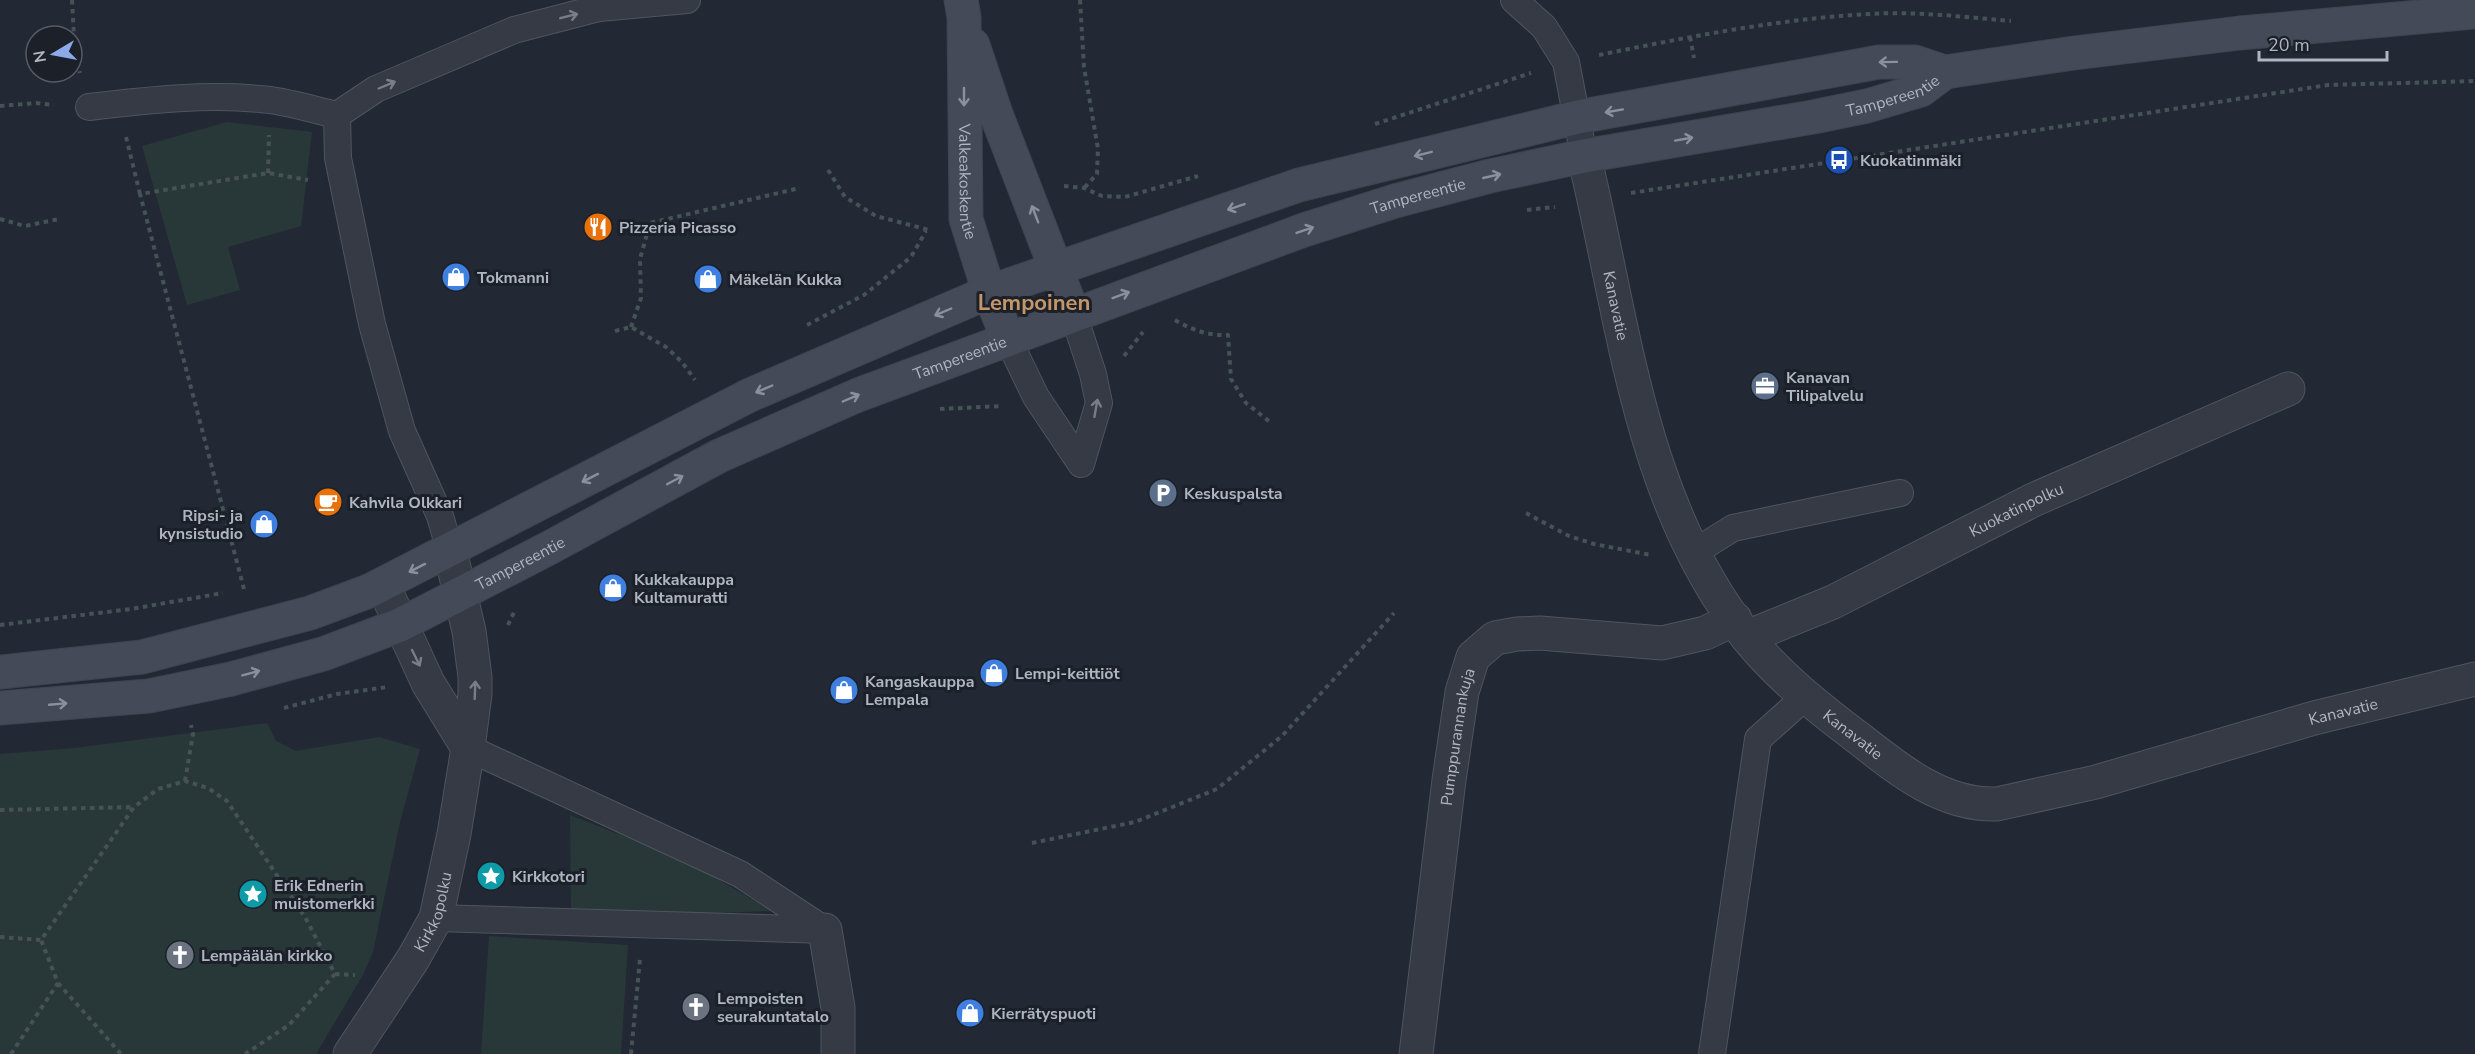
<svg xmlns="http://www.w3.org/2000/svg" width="2475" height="1054" font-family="'Nunito Sans',sans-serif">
<rect width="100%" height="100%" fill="#222834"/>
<!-- green -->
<path fill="#283839" d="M 227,122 L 312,132 L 301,226 L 228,247 L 240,290 L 187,305 L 142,146 Z
M 267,723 L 276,741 L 296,751 L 379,737 L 420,749 L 400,822 L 373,952 L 363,975 L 316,1054 L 0,1054 L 0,754 L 74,748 Z
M 570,815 L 683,859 L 772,911 L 634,916 L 571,912 Z
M 489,936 L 628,945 L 621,1054 L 481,1054 Z"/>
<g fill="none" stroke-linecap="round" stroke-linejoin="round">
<!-- lane casing -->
<g stroke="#4f555f" stroke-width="28">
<path id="lane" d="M 1514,0 L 1544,27 L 1566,62 L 1584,156
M 89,107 C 148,100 211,93 270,100 C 292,103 315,110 337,115 L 376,89 L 514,30 L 599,8 L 687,0
M 337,115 L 338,158 L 372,324 L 402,431 L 440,516 L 450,551
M 1073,313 L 1093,374 L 1099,403 L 1081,464
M 1008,339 L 1036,397 L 1081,464
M 1693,553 L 1733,528 L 1900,493
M 468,748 L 740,874 L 825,930
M 436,918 L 825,930
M 1712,1054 L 1758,739 L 1805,697"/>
</g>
<!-- street casing -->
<g stroke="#4f555f" stroke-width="35">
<g id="street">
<path id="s1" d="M 1584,156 C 1624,319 1638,500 1747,637 C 1779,677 1820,709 1861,740 C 1900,771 1944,806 1997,804 L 2096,782 L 2314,718 L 2475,679"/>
<path d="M 383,585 L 428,683 L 468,748"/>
<path id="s2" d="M 1747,637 L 1833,602 L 2033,500 L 2288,389"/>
<path d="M 825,930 L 838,1008 L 838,1054"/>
<path id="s3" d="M 350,1054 L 413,959 L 436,918 L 454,834 L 468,748 L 475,694 L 475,677 L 469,631 L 450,551"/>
<path id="s4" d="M 1416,1054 L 1449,780 L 1462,692 L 1473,657 L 1495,638 L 1517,634 L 1540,633 L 1662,643 L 1705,633 L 1735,619"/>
</g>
</g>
<!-- secondary casing -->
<g stroke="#3e444e" stroke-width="35">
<g id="secondary">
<path id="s5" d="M 961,0 L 964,17 L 966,219 L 989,292 L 1008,339"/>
<path d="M 973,45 L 996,114 L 1073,313"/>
<path d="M 0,672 L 142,657 L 310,613 L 369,591 L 750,395 L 989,292 L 1299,185 L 1578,117 L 1879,62 L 1915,62 L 1945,72 L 2074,53 L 2240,33 L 2475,12"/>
<path id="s6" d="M 0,708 L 149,696 L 231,679 L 323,654 L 400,625 L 549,548 L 719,456 L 858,395 L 1304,230 L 1395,201 L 1490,176 L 1584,156 L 1813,117 L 1867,106 L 1921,90 L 1945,72"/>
</g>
</g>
<!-- path -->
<path stroke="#455356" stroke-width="4" stroke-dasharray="4.5 4.5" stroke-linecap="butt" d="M 72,0 L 75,56 L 80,73
M 1080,0 L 1084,67 L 1098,149 L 1097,174 L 1084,188
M 1690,37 L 1694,58
M 1599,55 C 1688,37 1778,19 1869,14 C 1916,11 1964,17 2011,21
M 0,106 L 36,103 L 54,105
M 1375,124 L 1531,73
M 126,137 L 140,194
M 828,170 L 845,197 L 876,216 L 929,230
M 268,173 L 269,135
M 1064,186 L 1084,188 L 1102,196 L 1125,197 L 1198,176
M 1631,193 L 2328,85 L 2475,81
M 1527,210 L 1555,207
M 0,219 L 25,226 L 59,219
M 1175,320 C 1192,330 1209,336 1228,335 L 1231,379 L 1246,403 L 1270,422
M 807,325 L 864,295 L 911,257 L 926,231
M 631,327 L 641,298 L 640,259 L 650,223 L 800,188
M 615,331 L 631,327 L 666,347 L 682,362 L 695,380
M 1124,356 L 1143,332
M 940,409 L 1002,406
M 1526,513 L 1569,536 L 1594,544 L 1651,555
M 244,589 L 140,194 L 268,173 L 308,180
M 0,625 L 131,609 L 223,593
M 508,625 L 515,610
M 284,708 L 337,694 L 388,687
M 185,781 L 193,734 L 191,725
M 0,810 L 134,807
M 1032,843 L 1135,822 L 1217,789 L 1282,736 L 1394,613
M 0,937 L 41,940
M 335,974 L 355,975
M 58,983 L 121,1054
M 11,1054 L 58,983 L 41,940 L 134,807 L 158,789 L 185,781 L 208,788 L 227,801 L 305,917 L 335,974
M 245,1054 L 289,1025 L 335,974
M 631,1054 L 640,959"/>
<!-- lane -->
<use href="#lane" stroke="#353a45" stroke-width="26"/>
<!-- street -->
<use href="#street" stroke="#353a45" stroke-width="33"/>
<!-- secondary -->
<use href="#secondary" stroke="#444a57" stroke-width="33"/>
</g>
<!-- one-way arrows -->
<defs><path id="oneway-shaft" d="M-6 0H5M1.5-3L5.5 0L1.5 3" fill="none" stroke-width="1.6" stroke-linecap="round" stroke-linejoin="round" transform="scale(1.5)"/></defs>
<g stroke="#787e89">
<use href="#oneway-shaft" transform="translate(569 16) rotate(-14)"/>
<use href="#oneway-shaft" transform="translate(387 85) rotate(-23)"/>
<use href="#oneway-shaft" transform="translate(1096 408) rotate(-80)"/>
<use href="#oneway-shaft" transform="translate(416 658) rotate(64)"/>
<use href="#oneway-shaft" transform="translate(475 690) rotate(-88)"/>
</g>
<g stroke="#8a909c">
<use href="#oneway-shaft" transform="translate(1888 62) rotate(179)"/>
<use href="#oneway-shaft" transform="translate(964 97) rotate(90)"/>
<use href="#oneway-shaft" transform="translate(1614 111) rotate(170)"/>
<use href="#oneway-shaft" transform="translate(1684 139) rotate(-10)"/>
<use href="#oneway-shaft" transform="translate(1423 154) rotate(166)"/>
<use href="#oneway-shaft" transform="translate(1492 176) rotate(-13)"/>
<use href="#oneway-shaft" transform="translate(1236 207) rotate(161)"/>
<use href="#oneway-shaft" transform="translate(1035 214) rotate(-111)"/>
<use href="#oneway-shaft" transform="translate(1305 230) rotate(-19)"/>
<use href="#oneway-shaft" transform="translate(1121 295) rotate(-20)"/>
<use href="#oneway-shaft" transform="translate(943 312) rotate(157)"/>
<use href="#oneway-shaft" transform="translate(764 389) rotate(157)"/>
<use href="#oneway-shaft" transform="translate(851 398) rotate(-23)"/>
<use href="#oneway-shaft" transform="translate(590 478) rotate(153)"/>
<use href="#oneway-shaft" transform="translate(675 480) rotate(-28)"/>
<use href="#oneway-shaft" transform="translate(417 568) rotate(153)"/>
<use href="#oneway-shaft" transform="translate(251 673) rotate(-15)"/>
<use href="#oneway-shaft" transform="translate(58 704) rotate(-5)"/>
</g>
<!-- icons -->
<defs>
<g id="bus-disc" transform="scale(1.5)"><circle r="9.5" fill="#1a4fb4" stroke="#1b2029"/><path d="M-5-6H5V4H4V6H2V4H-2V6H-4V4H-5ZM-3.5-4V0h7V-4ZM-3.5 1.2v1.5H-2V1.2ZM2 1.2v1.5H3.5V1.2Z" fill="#fff"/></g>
<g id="restaurant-disc" transform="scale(1.5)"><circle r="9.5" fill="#e8710a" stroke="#1b2029"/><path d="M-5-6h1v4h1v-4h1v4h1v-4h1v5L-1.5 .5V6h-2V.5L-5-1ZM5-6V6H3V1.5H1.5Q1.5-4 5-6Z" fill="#fff"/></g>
<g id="shop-disc" transform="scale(1.5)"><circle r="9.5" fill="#3f7fe0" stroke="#1b2029"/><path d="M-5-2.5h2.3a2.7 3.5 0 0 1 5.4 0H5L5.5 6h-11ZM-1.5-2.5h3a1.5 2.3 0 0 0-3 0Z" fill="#fff"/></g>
<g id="office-disc" transform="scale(1.5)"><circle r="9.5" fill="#5c6f8a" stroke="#1b2029"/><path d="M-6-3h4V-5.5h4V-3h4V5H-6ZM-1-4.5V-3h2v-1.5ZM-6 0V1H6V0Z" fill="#fff"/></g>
<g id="parking-disc" transform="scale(1.5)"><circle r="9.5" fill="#5c6f8a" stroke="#1b2029"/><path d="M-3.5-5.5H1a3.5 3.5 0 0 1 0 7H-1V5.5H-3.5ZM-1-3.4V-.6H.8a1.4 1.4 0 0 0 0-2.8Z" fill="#fff"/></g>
<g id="cafe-disc" transform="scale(1.5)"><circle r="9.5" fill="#e8710a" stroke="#1b2029"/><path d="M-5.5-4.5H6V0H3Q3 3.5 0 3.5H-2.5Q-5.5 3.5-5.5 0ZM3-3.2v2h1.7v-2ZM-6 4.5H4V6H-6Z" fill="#fff"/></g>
<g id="sight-disc" transform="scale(1.5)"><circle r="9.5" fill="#0f9aa8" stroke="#1b2029"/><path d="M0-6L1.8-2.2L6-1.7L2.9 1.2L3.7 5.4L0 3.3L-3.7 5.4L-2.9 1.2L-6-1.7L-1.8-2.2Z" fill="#fff"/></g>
<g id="church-disc" transform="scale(1.5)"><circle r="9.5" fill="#6b7280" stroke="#1b2029"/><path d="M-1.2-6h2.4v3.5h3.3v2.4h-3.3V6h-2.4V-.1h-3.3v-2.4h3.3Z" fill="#fff"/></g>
</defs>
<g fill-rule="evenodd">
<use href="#bus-disc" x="1839" y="160"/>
<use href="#restaurant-disc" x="598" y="227"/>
<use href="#shop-disc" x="456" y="277"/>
<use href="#shop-disc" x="708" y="279"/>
<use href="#office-disc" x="1765" y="386"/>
<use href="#parking-disc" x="1163" y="493"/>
<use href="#cafe-disc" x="328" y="502"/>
<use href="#shop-disc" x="264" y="524"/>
<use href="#shop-disc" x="613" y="588"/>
<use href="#shop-disc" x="994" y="673"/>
<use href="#shop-disc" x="844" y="690"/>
<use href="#sight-disc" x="491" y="876"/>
<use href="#sight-disc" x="253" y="894"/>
<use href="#church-disc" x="180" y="955"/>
<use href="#church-disc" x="696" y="1007"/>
<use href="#shop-disc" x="970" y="1013"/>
</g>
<g text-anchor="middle" stroke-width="6" stroke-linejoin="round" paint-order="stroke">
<!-- street labels -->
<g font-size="16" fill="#afb5c1" stroke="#1b2029">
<text dy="6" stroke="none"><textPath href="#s6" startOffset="2004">Tampereentie</textPath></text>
<text dy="6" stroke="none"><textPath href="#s5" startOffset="182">Valkeakoskentie</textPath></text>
<text dy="6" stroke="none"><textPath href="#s6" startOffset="1518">Tampereentie</textPath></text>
<text dy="6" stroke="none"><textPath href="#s1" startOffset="153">Kanavatie</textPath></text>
<text dy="6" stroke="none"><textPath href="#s6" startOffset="1032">Tampereentie</textPath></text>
<text dy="6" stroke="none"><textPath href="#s2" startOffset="298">Kuokatinpolku</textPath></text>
<text dy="6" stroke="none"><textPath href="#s6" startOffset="546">Tampereentie</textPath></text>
<text dy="6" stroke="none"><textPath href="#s1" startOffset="1179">Kanavatie</textPath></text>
<text dy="6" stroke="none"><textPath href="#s1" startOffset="657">Kanavatie</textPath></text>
<text dy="6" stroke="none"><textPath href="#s4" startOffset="320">Pumppurannankuja</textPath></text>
<text dy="6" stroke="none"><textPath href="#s3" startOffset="166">Kirkkopolku</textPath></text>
</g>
<!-- poi labels -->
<g font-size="16" font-weight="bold" fill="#afb5c1" stroke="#1b2029" text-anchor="start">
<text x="1860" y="166">Kuokatinmäki</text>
<text x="619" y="233">Pizzeria Picasso</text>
<text x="477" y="283">Tokmanni</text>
<text x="729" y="285">Mäkelän Kukka</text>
<text x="1786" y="383">Kanavan<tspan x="1786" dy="18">Tilipalvelu</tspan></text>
<text x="1184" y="499">Keskuspalsta</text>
<text x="349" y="508">Kahvila Olkkari</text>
<text x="243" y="521" text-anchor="end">Ripsi- ja<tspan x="243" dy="18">kynsistudio</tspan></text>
<text x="634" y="585">Kukkakauppa<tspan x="634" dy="18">Kultamuratti</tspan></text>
<text x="1015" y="679">Lempi-keittiöt</text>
<text x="865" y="687">Kangaskauppa<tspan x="865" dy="18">Lempala</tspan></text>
<text x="512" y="882">Kirkkotori</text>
<text x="274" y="891">Erik Ednerin<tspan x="274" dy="18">muistomerkki</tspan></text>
<text x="201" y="961">Lempäälän kirkko</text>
<text x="717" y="1004">Lempoisten<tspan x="717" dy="18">seurakuntatalo</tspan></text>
<text x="991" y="1019">Kierrätyspuoti</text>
</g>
<!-- district labels -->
<g font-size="22" font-weight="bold" fill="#c59667" stroke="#1b2029">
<text x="1034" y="310">Lempoinen</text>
</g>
</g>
<!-- north arrow -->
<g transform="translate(54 54) rotate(260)"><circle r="28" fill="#1b2029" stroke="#565c66" stroke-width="1.5"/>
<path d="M0-4.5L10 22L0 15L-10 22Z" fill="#8caaea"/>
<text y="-9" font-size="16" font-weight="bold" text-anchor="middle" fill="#afb5c1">N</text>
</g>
<!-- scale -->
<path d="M2259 51v9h128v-9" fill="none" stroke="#afb5c1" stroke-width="3"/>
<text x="2268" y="51" font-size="18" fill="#afb5c1" stroke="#1b2029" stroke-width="4.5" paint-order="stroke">20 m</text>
</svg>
